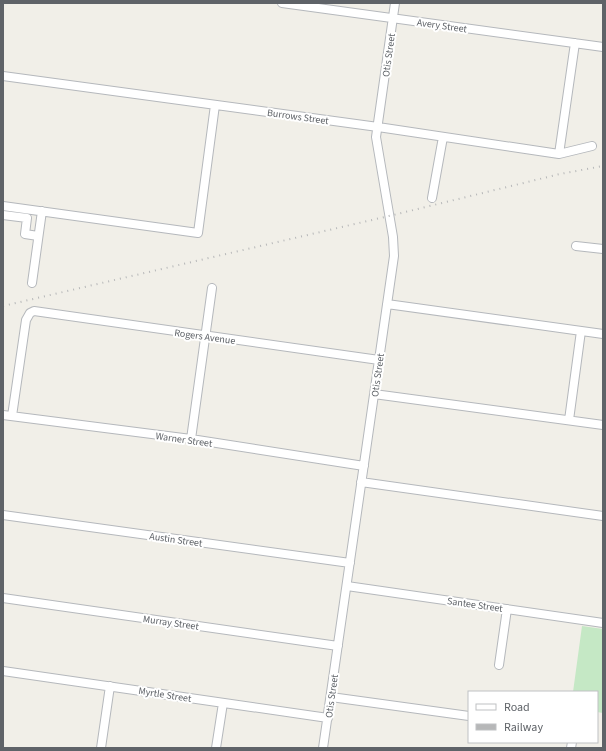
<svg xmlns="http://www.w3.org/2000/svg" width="606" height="751" font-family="'Source Sans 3',sans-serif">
<rect width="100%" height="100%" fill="#f1efe8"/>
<!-- green -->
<path fill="#c5e8c5" d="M 582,626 L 603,629 L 603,713 L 597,712 L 597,692 L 573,692 Z"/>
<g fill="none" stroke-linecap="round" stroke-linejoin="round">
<!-- minor casing -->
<g stroke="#b5b8bc" stroke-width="10">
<path id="minor" d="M 282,3 L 603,47
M 3,76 L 378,127 L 559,154 L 592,146
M 559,154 L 575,43
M 432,198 L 443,137
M 3,206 L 198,233 L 215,105
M 3,215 L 27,218 L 25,234 L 38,236
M 576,246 L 603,249
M 32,283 L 42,211
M 387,304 L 603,334
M 374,394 L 603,425
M 3,415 L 191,439 L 364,466
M 12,416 L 26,320 L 30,313 L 34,311 L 379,360
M 569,420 L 581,331
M 191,439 L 212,288
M 361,482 L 603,516
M 3,515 L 350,563
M 347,586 L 603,623
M 3,598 L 338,646
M 499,665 L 507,609
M 3,671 L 328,718
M 331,697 L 469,716
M 101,748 L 110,686
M 216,748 L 223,703
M 323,748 L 394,256 L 393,237 L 376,137 L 395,3
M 571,748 L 572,742"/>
</g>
<!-- minor -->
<use href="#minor" stroke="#fff" stroke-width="8"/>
<!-- rail -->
<path stroke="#b6b7b8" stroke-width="2" stroke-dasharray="1 5" stroke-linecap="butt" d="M 3,306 L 389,216 L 560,174 L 603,166"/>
</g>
<g text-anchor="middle" stroke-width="4" stroke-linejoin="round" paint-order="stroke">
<!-- street labels -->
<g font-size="10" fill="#5f6368" stroke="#fff">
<text transform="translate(442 25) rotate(8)" y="4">Avery Street</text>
<text transform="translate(388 55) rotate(-82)" y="4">Otis Street</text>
<text transform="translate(298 116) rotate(8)" y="4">Burrows Street</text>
<text transform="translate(205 336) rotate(8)" y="4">Rogers Avenue</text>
<text transform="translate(377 375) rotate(-82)" y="4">Otis Street</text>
<text transform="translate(184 439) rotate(8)" y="4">Warner Street</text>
<text transform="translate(176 539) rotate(8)" y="4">Austin Street</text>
<text transform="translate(475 604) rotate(8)" y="4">Santee Street</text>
<text transform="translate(171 622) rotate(8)" y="4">Murray Street</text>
<text transform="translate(165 694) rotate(9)" y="4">Myrtle Street</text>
<text transform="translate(331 696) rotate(-82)" y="4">Otis Street</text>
</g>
</g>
<!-- border -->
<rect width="606" height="751" fill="none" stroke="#5f6368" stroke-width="8"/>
<!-- legend -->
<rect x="468" y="691" width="130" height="52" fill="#ffffff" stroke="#bfc1c3"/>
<rect x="476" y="704" width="20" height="6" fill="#ffffff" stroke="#bfc1c3"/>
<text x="504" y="711" font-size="12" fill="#5f6368">Road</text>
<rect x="476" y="724" width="20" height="6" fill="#b6b7b8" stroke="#bfc1c3"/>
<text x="504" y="731" font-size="12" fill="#5f6368">Railway</text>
</svg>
